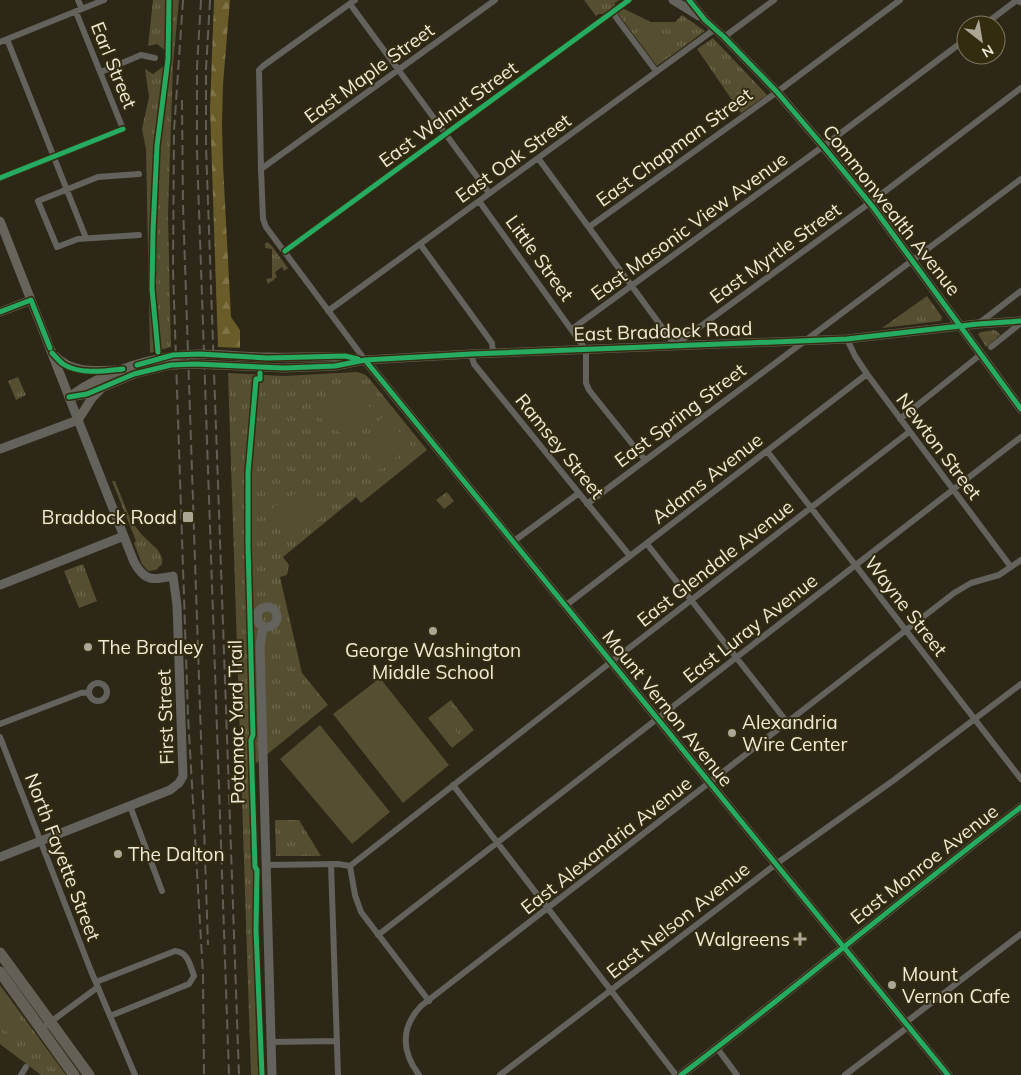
<svg xmlns="http://www.w3.org/2000/svg" width="1021" height="1075" font-family="Mulish,sans-serif">
<defs>
<pattern id="grass-tufts" width="24" height="20" patternUnits="userSpaceOnUse" patternTransform="scale(1.25)"><rect width="24" height="20" fill="#564e30"/><path d="M3 7l-1-3M5 7V3M7 7l1-3M15 17l-1-3M17 17v-4M19 17l1-3" fill="none" stroke="#6f684d"/></pattern>
<pattern id="forest-firs" width="22" height="20" patternUnits="userSpaceOnUse" patternTransform="scale(1.25)"><rect width="22" height="20" fill="#695c28"/><path d="M5 1l3.5 6h-7zM16 11l3.5 6h-7z" fill="#7f7447"/></pattern>
</defs>
<rect width="100%" height="100%" fill="#2c2717"/>
<!-- grass -->
<path fill="url(#grass-tufts)" d="M 153,0 L 179,0 L 173,64 L 168,215 L 171,347 L 150,353 L 146,149 L 142,129 L 149,97 L 145,69 L 153,74 L 164,66 L 166,51 L 157,44 L 148,46 Z
M 584,0 L 619,0 L 614,4 L 651,22 L 675,22 L 682,15 L 705,31 L 657,66 L 619,15 L 599,14 L 596,16 Z
M 713,38 L 767,95 L 741,113 L 697,49 Z
M 267,242 L 271,245 L 288,268 L 284,271 L 282,267 L 275,272 L 277,277 L 268,284 L 266,279 L 272,278 L 272,249 L 265,248 L 265,244 Z
M 927,296 L 942,317 L 941,321 L 882,328 Z
M 995,330 L 1000,334 L 1000,335 L 986,347 L 978,334 L 981,332 Z
M 357,372 L 364,374 L 368,377 L 427,450 L 361,503 L 356,497 L 283,557 L 289,565 L 287,575 L 280,577 L 302,673 L 328,705 L 254,765 L 264,1075 L 251,1075 L 228,373 L 284,376 Z
M 18,377 L 26,395 L 16,400 L 8,381 Z
M 112,481 L 115,481 L 131,521 L 142,535 L 158,550 L 162,558 L 162,564 L 156,570 L 148,571 L 142,564 L 134,543 L 136,541 Z
M 447,492 L 454,501 L 444,509 L 436,500 Z
M 83,564 L 97,601 L 79,608 L 64,571 Z
M 451,700 L 474,730 L 452,748 L 428,718 Z
M 275,820 L 299,820 L 321,856 L 276,856 Z
M 0,985 L 66,1075 L 41,1075 L 0,1044 Z"/>
<!-- forest -->
<path fill="url(#forest-firs)" d="M 214,0 L 230,0 L 223,84 L 222,124 L 223,165 L 231,317 L 240,330 L 240,348 L 218,347 L 210,109 Z"/>
<!-- pitch -->
<path fill="#564e30" d="M 647,26 L 652,27 L 671,53 L 657,63 L 635,34 Z
M 355,384 L 359,387 L 376,420 L 361,431 L 343,434 L 326,425 L 314,408 Z
M 384,415 L 409,443 L 409,448 L 378,471 L 370,458 L 365,442 L 373,427 Z
M 300,492 L 318,499 L 331,510 L 293,538 L 287,537 L 273,507 L 286,498 Z
M 380,678 L 449,765 L 403,803 L 333,714 Z
M 453,707 L 468,725 L 460,731 L 445,713 Z
M 443,715 L 458,733 L 449,740 L 434,722 Z
M 320,725 L 390,812 L 352,844 L 280,759 Z
M 0,995 L 8,1006 L 10,1005 L 29,1032 L 14,1042 L 0,1022 Z"/>
<g fill="none" stroke-linecap="round" stroke-linejoin="round">
<!-- minor -->
<path stroke="#64625d" stroke-width="6" d="M 78,0 L 82,9
M 355,0 L 263,66 L 259,70 L 261,169 L 263,219 L 266,227 L 365,360
M 350,4 L 489,193
M 612,12 L 656,71
M 984,25 L 1017,0
M 724,37 L 774,0
M 7,39 L 86,238
M 0,42 L 104,0
M 101,72 L 141,55 L 155,58
M 538,158 L 675,345 L 875,199 L 1021,88
M 261,169 L 495,0
M 139,174 L 98,177 L 38,201 L 57,247 L 78,239 L 139,235
M 0,178 L 123,129 L 76,12
M 479,201 L 586,350 L 586,383 L 589,390 L 645,460
M 589,227 L 777,92 L 900,0
M 420,244 L 492,343 L 493,353
M 285,251 L 629,0
M 328,311 L 715,29
M 978,324 L 1021,291
M 572,329 L 829,142 L 966,39
M 847,339 L 855,356 L 867,374 L 1011,567
M 991,347 L 1021,323
M 471,354 L 474,364 L 630,556
M 900,419 L 980,355
M 767,451 L 1021,779
M 587,504 L 1021,179
M 514,541 L 579,493
M 647,544 L 787,722
M 565,606 L 867,374
M89 692a9 9 0 1 1 18 0a9 9 0 1 1-18 0Z
M 0,724 L 81,693 L 89,692
M 0,737 L 91,971 L 135,1075
M 453,785 L 676,1075
M 130,806 L 162,891
M 331,864 L 338,1075
M 265,865 L 338,864 L 350,866
M 378,935 L 1021,437
M 96,982 L 175,951 C 188,952 190,965 194,976 L 189,984 L 110,1016
M 429,1001 L 361,912 L 355,895 L 350,866 L 611,662 L 909,432
M 905,1023 L 1021,934
M 41,1029 L 98,987
M 271,1042 L 337,1041
M 717,1048 L 737,1075
M 21,1075 L 26,1067
M 419,1075 C 402,1052 400,1028 421,1006 L 954,593 L 971,583 L 999,575 L 1021,560
M 500,1075 L 776,864 L 894,780 L 1021,684
M 845,1075 L 908,1027"/>
<!-- tertiary -->
<path stroke="#64625d" stroke-width="9" d="M 673,0 L 699,16
M 689,0 L 705,20 L 724,37 L 777,92 L 823,146 L 873,207 L 1021,409
M 1019,0 L 1021,1
M 0,449 L 78,420
M 0,585 L 124,536
M257 617a10 10 0 1 1 20 0a10 10 0 1 1-20 0Z
M 263,627 L 260,645 L 272,1075
M 0,857 L 170,790 L 179,783 L 183,776 L 177,605 L 173,576 C 152,580 145,582 134,562 L 69,397
M 681,1075 C 796,988 906,895 1021,807"/>
<!-- secondary -->
<path stroke="#67645c" stroke-width="9" d="M 0,221 L 69,397
M 0,312 L 31,300
M 55,356 C 72,373 93,371 115,370
M 365,360 L 948,1075
M 72,395 C 105,371 156,355 198,354 C 221,354 244,357 267,357 C 299,358 331,354 362,360
M 69,397 L 87,394 L 134,374 L 171,365 L 195,364 L 284,368 L 335,366 L 365,360 L 471,354 L 847,339 L 978,324 L 1021,321
M 78,420 L 92,398 L 100,390"/>
<!-- trunk -->
<path stroke="#646056" stroke-width="11" d="M 0,953 L 89,1075
M 0,972 L 74,1075"/>
<!-- rail -->
<path stroke="#625e56" stroke-width="2" stroke-dasharray="10 5" stroke-linecap="butt" d="M 183,0 L 174,131 L 173,270 L 188,716 L 203,975 L 204,1075
M 201,0 L 197,67 L 197,152 L 229,1075
M 210,0 L 206,69 L 206,146 L 239,1075
M 182,100 L 183,205 L 208,945"/>
<!-- cycleway casing -->
<g stroke="#342c0f" stroke-width="8">
<path id="cycleway" d="M 689,0 L 705,20 L 724,37 L 777,92 L 823,146 L 873,207 L 1021,409
M 0,178 L 123,129
M 285,251 L 629,0
M 0,312 L 31,300 L 50,348
M 158,352 L 152,289 L 153,231 L 157,146 L 168,59 L 169,0
M 52,353 C 55,356 59,361 63,364 C 80,375 105,371 123,369
M 365,360 L 948,1075
M 137,365 L 173,355 L 199,354 L 268,358 L 345,356 L 358,359
M 260,373 L 260,379 L 256,379 L 248,473 L 248,545 L 253,735 L 251,740 L 255,867 L 257,870 L 256,930 L 262,1075
M 69,397 L 87,394 L 134,374 L 171,365 L 195,364 L 284,368 L 335,366 L 365,360 L 471,354 L 847,339 L 978,324 L 1021,321
M 681,1075 C 796,988 906,895 1021,807"/>
</g>
<!-- cycleway -->
<use href="#cycleway" stroke="#26ab63" stroke-width="5"/>
</g>
<!-- markers -->
<g fill="#aba696" stroke="#342c0f" stroke-width="2">
<rect x="182" y="511" width="12" height="12" rx="2.5"/>
<circle cx="433" cy="631" r="5"/>
<circle cx="88" cy="647" r="5"/>
<circle cx="732" cy="733" r="5"/>
<circle cx="118" cy="854" r="5"/>
<path d="M797.5 931.5h5v5h5v5h-5v5h-5v-5h-5v-5h5z"/>
<circle cx="892" cy="985" r="5"/>
</g>
<g text-anchor="middle" stroke-width="4" stroke-linejoin="round" paint-order="stroke">
<!-- street labels -->
<g font-size="19" fill="#efebda" stroke="#342c0f">
<text transform="translate(114 65) rotate(68)" y="7">Earl Street</text>
<text transform="translate(369 73) rotate(-36)" y="7">East Maple Street</text>
<text transform="translate(448 114) rotate(-36)" y="7">East Walnut Street</text>
<text transform="translate(674 147) rotate(-36)" y="7">East Chapman Street</text>
<text transform="translate(513 158) rotate(-36)" y="7">East Oak Street</text>
<text transform="translate(892 210) rotate(52)" y="7">Commonwealth Avenue</text>
<text transform="translate(689 226) rotate(-36)" y="7">East Masonic View Avenue</text>
<text transform="translate(775 253) rotate(-36)" y="7">East Myrtle Street</text>
<text transform="translate(540 258) rotate(54)" y="7">Little Street</text>
<text transform="translate(663 331) rotate(-2)" y="7">East Braddock Road</text>
<text transform="translate(680 415) rotate(-37)" y="7">East Spring Street</text>
<text transform="translate(560 446) rotate(51)" y="7">Ramsey Street</text>
<text transform="translate(939 446) rotate(53)" y="7">Newton Street</text>
<text transform="translate(707 478) rotate(-38)" y="7">Adams Avenue</text>
<text transform="translate(715 563) rotate(-38)" y="7">East Glendale Avenue</text>
<text transform="translate(906 606) rotate(52)" y="7">Wayne Street</text>
<text transform="translate(750 628) rotate(-38)" y="7">East Luray Avenue</text>
<text transform="translate(668 708) rotate(51)" y="7">Mount Vernon Avenue</text>
<text transform="translate(165 717) rotate(-92)" y="7">First Street</text>
<text transform="translate(236 722) rotate(-91)" y="7">Potomac Yard Trail</text>
<text transform="translate(606 845) rotate(-38)" y="7">East Alexandria Avenue</text>
<text transform="translate(63 857) rotate(69)" y="7">North Fayette Street</text>
<text transform="translate(924 864) rotate(-38)" y="7">East Monroe Avenue</text>
<text transform="translate(678 920) rotate(-38)" y="7">East Nelson Avenue</text>
</g>
<!-- poi labels -->
<g font-size="19" fill="#efebda" stroke="#342c0f" text-anchor="start">
<text x="177" y="524" text-anchor="end">Braddock Road</text>
<text x="98" y="654">The Bradley</text>
<text x="433" y="657" text-anchor="middle">George Washington<tspan x="433" dy="22">Middle School</tspan></text>
<text x="742" y="729">Alexandria<tspan x="742" dy="22">Wire Center</tspan></text>
<text x="128" y="861">The Dalton</text>
<text x="790" y="946" text-anchor="end">Walgreens</text>
<text x="902" y="981">Mount<tspan x="902" dy="22">Vernon Cafe</tspan></text>
</g>
</g>
<!-- north arrow -->
<g transform="translate(981 40) rotate(149)"><circle r="24" fill="#342c0f" stroke="#7f7860"/>
<path d="M0-4L9 19L0 12L-9 19Z" fill="#aba696"/>
<text y="-8" font-size="14" font-weight="bold" text-anchor="middle" fill="#efebda">N</text>
</g>
</svg>
